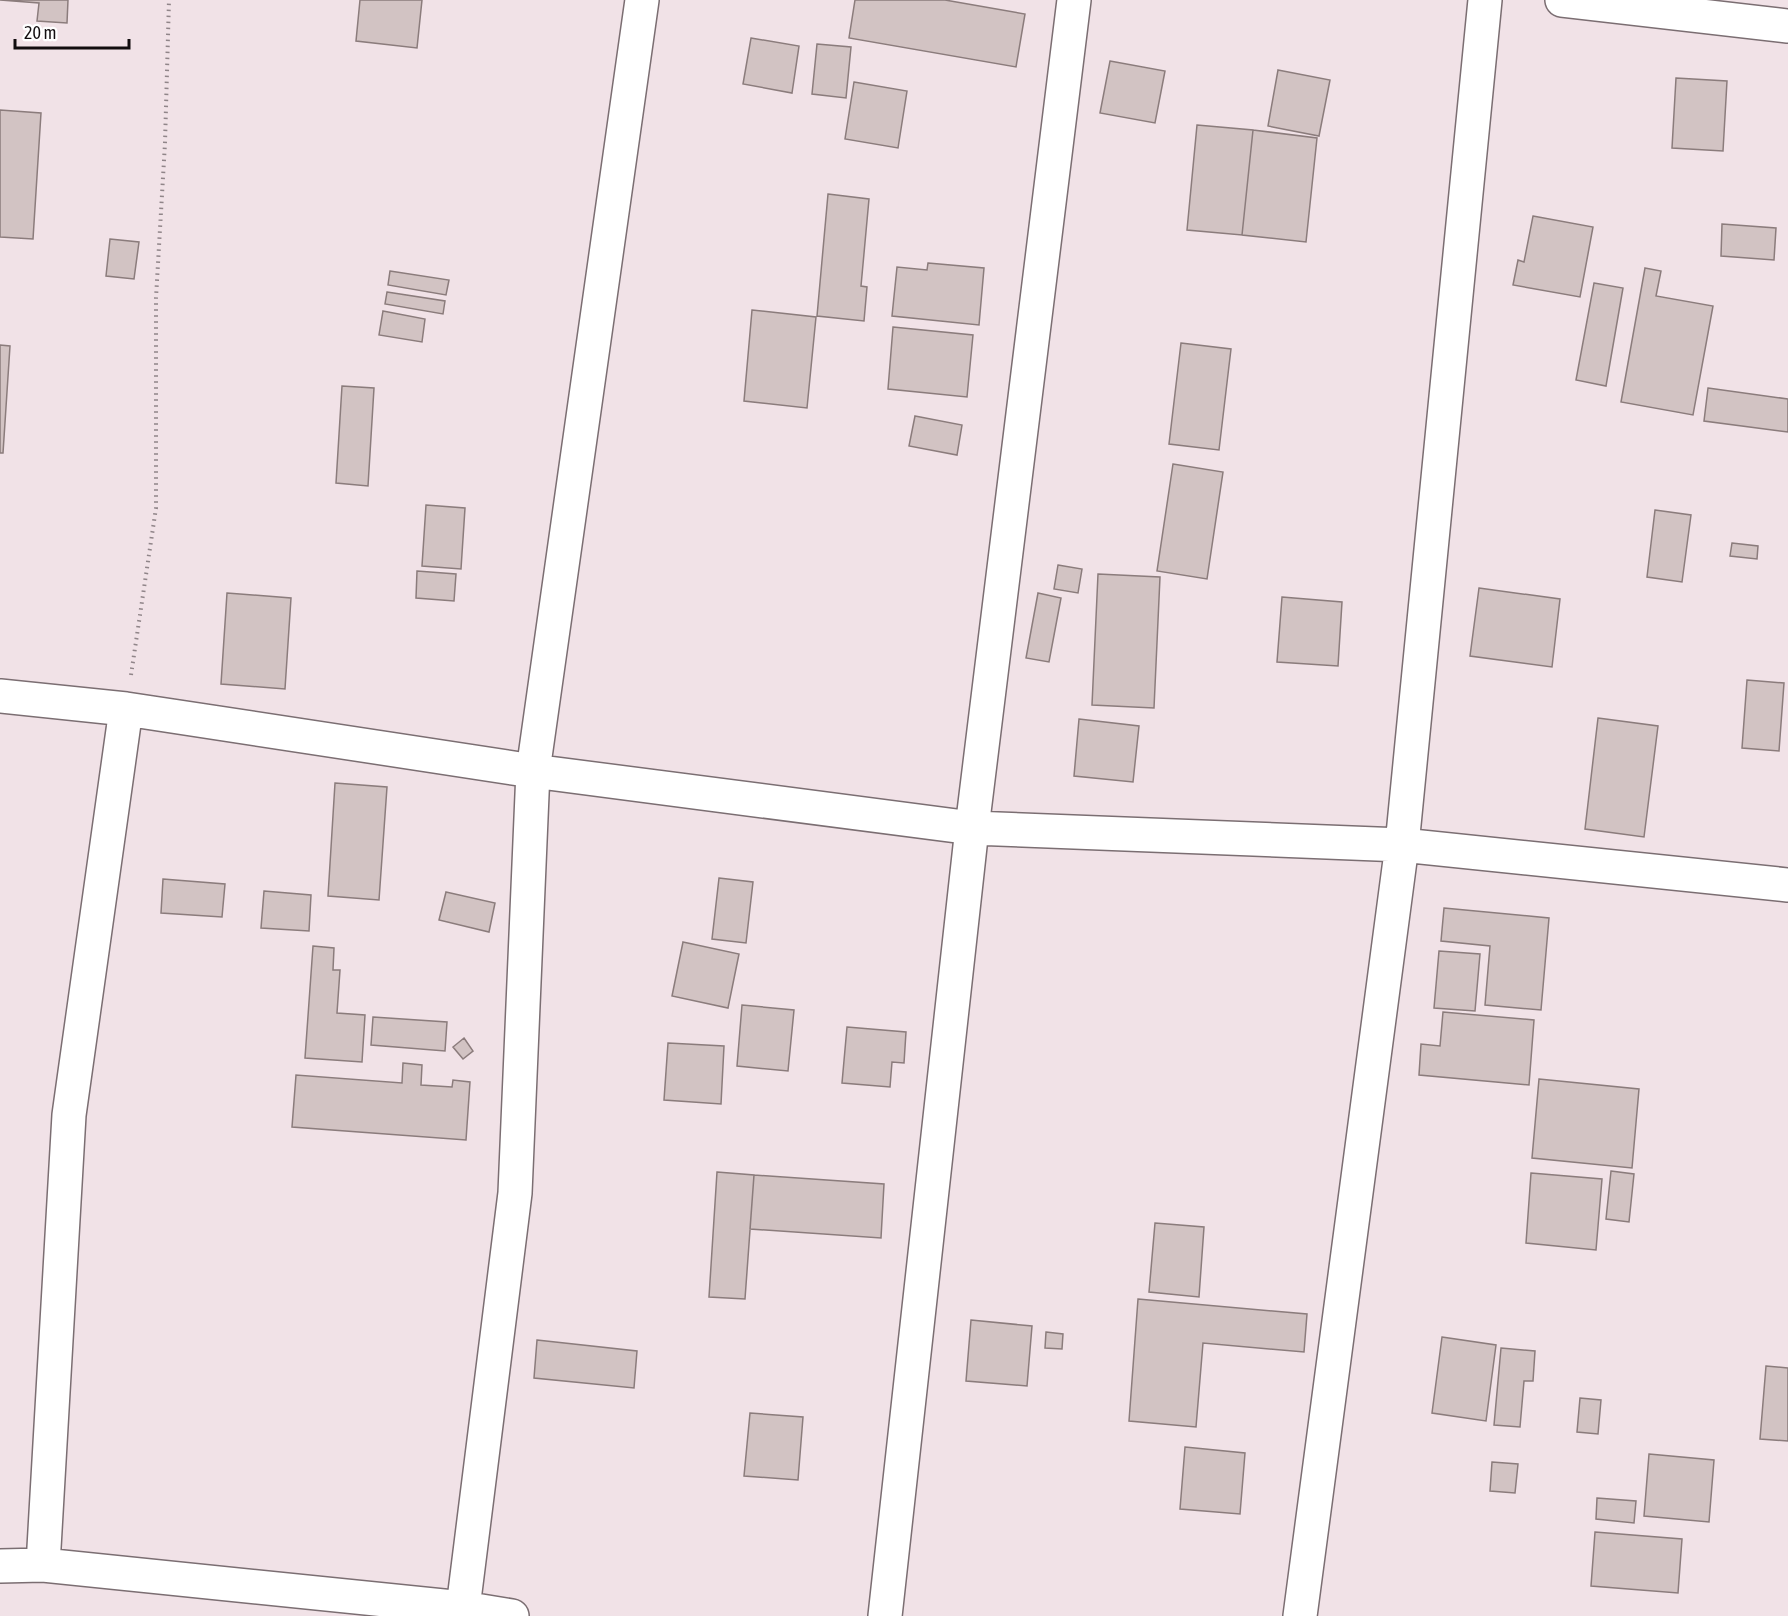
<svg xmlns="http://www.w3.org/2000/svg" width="1788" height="1616" font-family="'Asap Condensed',sans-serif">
<rect width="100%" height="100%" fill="#f1e2e7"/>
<!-- building -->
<path fill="#d2c3c3" stroke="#8b7c7c" stroke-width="1.5" d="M 0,0 L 68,0 L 67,23 L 37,21 L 39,3 Z
M 360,0 L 422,0 L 417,48 L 356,41 Z
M 855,0 L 945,0 L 1025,14 L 1016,67 L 849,38 Z
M 751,38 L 799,46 L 792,93 L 743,84 Z
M 817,44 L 851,47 L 846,98 L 812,94 Z
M 1110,61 L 1165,71 L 1155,123 L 1100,113 Z
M 1278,70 L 1330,80 L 1319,136 L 1268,126 Z
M 1676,78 L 1727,81 L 1723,151 L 1672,148 Z
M 854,82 L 907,91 L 898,148 L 845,139 Z
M 0,110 L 41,113 L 33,239 L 0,237 Z
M 1197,125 L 1253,130 L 1242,235 L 1187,230 Z
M 1253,130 L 1317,138 L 1306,242 L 1242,235 Z
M 828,194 L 869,199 L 861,286 L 867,287 L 864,321 L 817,316 Z
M 1533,216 L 1593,227 L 1580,297 L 1513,285 L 1518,260 L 1524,262 Z
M 1722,224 L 1776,228 L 1774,260 L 1721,256 Z
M 110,239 L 139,242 L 134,279 L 106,276 Z
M 928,263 L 984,268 L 979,325 L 892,316 L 897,267 L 927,270 Z
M 1645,268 L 1661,271 L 1656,296 L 1713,306 L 1693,415 L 1621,402 Z
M 390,271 L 449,280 L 446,295 L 388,285 Z
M 1594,283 L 1623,288 L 1606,386 L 1576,380 Z
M 387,292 L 445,301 L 443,314 L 385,304 Z
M 752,310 L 816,317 L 807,408 L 744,401 Z
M 383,311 L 425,319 L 422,342 L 379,335 Z
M 893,327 L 973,335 L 967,397 L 888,389 Z
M 1181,343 L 1231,349 L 1219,450 L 1169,444 Z
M 0,345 L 10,346 L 3,453 L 0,453 Z
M 342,386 L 374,388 L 368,486 L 336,483 Z
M 1708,388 L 1788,399 L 1788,432 L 1704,421 Z
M 915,416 L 962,425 L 957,455 L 909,446 Z
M 1173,464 L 1223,472 L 1207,579 L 1157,571 Z
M 426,505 L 465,508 L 461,569 L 422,566 Z
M 1655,510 L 1691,515 L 1682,582 L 1647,577 Z
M 1732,543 L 1758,546 L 1757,559 L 1730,556 Z
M 1058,565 L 1082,569 L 1078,593 L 1054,589 Z
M 417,571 L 456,574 L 454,601 L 416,598 Z
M 1098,574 L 1160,577 L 1154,708 L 1092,705 Z
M 1479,588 L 1560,599 L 1552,667 L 1470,656 Z
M 227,593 L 291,598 L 285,689 L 221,684 Z
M 1038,593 L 1061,598 L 1049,662 L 1026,658 Z
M 1282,597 L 1342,602 L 1338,666 L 1277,662 Z
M 1747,680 L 1784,683 L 1779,751 L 1742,748 Z
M 1598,718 L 1658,726 L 1644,837 L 1585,829 Z
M 1079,719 L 1139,726 L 1133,782 L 1074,776 Z
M 335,783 L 387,787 L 379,900 L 328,896 Z
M 719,878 L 753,882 L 746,943 L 712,939 Z
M 163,879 L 225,884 L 222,917 L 161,913 Z
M 264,891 L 311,895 L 309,931 L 261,928 Z
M 446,892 L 495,903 L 489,932 L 439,920 Z
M 1444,908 L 1549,918 L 1541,1010 L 1485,1005 L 1490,946 L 1441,941 Z
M 683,942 L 739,954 L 728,1008 L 672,996 Z
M 313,946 L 334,948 L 333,970 L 340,970 L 337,1013 L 365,1015 L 362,1062 L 305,1058 Z
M 1439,951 L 1480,954 L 1475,1011 L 1434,1008 Z
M 742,1005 L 794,1010 L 788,1071 L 737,1066 Z
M 1443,1012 L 1534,1020 L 1529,1085 L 1419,1075 L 1421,1044 L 1440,1046 Z
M 373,1017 L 447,1022 L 445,1051 L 371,1045 Z
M 847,1027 L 906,1032 L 904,1063 L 892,1062 L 890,1087 L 842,1083 Z
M 464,1038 L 473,1051 L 463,1059 L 453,1047 Z
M 668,1043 L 724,1046 L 721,1104 L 664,1100 Z
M 403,1063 L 422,1065 L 421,1085 L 452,1087 L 453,1080 L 470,1082 L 466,1140 L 292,1127 L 296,1075 L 402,1083 Z
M 1539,1079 L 1639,1089 L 1632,1168 L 1532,1158 Z
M 1611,1171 L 1634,1174 L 1629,1222 L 1606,1219 Z
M 717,1172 L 754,1175 L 745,1299 L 709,1297 Z
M 1531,1173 L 1602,1179 L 1596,1250 L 1526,1243 Z
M 754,1175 L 884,1184 L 881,1238 L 750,1229 Z
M 1155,1223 L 1204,1227 L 1199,1297 L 1149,1292 Z
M 1138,1299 L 1307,1314 L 1304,1352 L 1203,1343 L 1196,1427 L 1129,1421 Z
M 971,1320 L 1032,1326 L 1027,1386 L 966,1381 Z
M 1046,1332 L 1063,1334 L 1062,1349 L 1045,1348 Z
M 1442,1337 L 1496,1345 L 1486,1421 L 1432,1413 Z
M 537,1340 L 637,1351 L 634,1388 L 534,1378 Z
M 1501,1348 L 1535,1351 L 1533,1381 L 1524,1381 L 1520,1427 L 1494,1425 Z
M 1766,1366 L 1788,1368 L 1788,1441 L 1760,1439 Z
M 1580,1398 L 1601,1400 L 1598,1434 L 1577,1432 Z
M 750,1413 L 803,1417 L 798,1480 L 744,1476 Z
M 1185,1447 L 1245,1453 L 1240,1514 L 1180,1509 Z
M 1649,1454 L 1714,1460 L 1709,1522 L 1644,1516 Z
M 1492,1462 L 1518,1464 L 1515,1493 L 1490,1491 Z
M 1597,1498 L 1636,1501 L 1634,1523 L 1596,1519 Z
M 1595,1532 L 1682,1539 L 1678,1593 L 1591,1586 Z"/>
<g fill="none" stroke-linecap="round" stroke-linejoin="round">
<!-- street casing -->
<g stroke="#7b6e72" stroke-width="36">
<path id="street" d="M 1562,0 L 1788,26
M 0,696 L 126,709 L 533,771 L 972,828 L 1402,845 L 1788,885
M 43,1565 L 69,1115 L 126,709
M 0,1566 L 43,1565 L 463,1608 L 512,1616
M 462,1616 L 515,1193 L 533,771 L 642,0
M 885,1616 L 972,828 L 1074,0
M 1300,1616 L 1402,845 L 1485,0"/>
</g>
<!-- path -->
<path stroke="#908589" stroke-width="4" stroke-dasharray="1.5 4.5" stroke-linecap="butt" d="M 131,675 L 156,508 L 156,298 L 165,143 L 169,0"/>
<!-- street -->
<use href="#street" stroke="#fff" stroke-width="33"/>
</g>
<!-- scale -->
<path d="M15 39v9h114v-9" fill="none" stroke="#120d0f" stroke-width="3"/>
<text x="24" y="39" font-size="18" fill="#120d0f" stroke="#ffffff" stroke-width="4.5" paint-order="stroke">20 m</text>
</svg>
